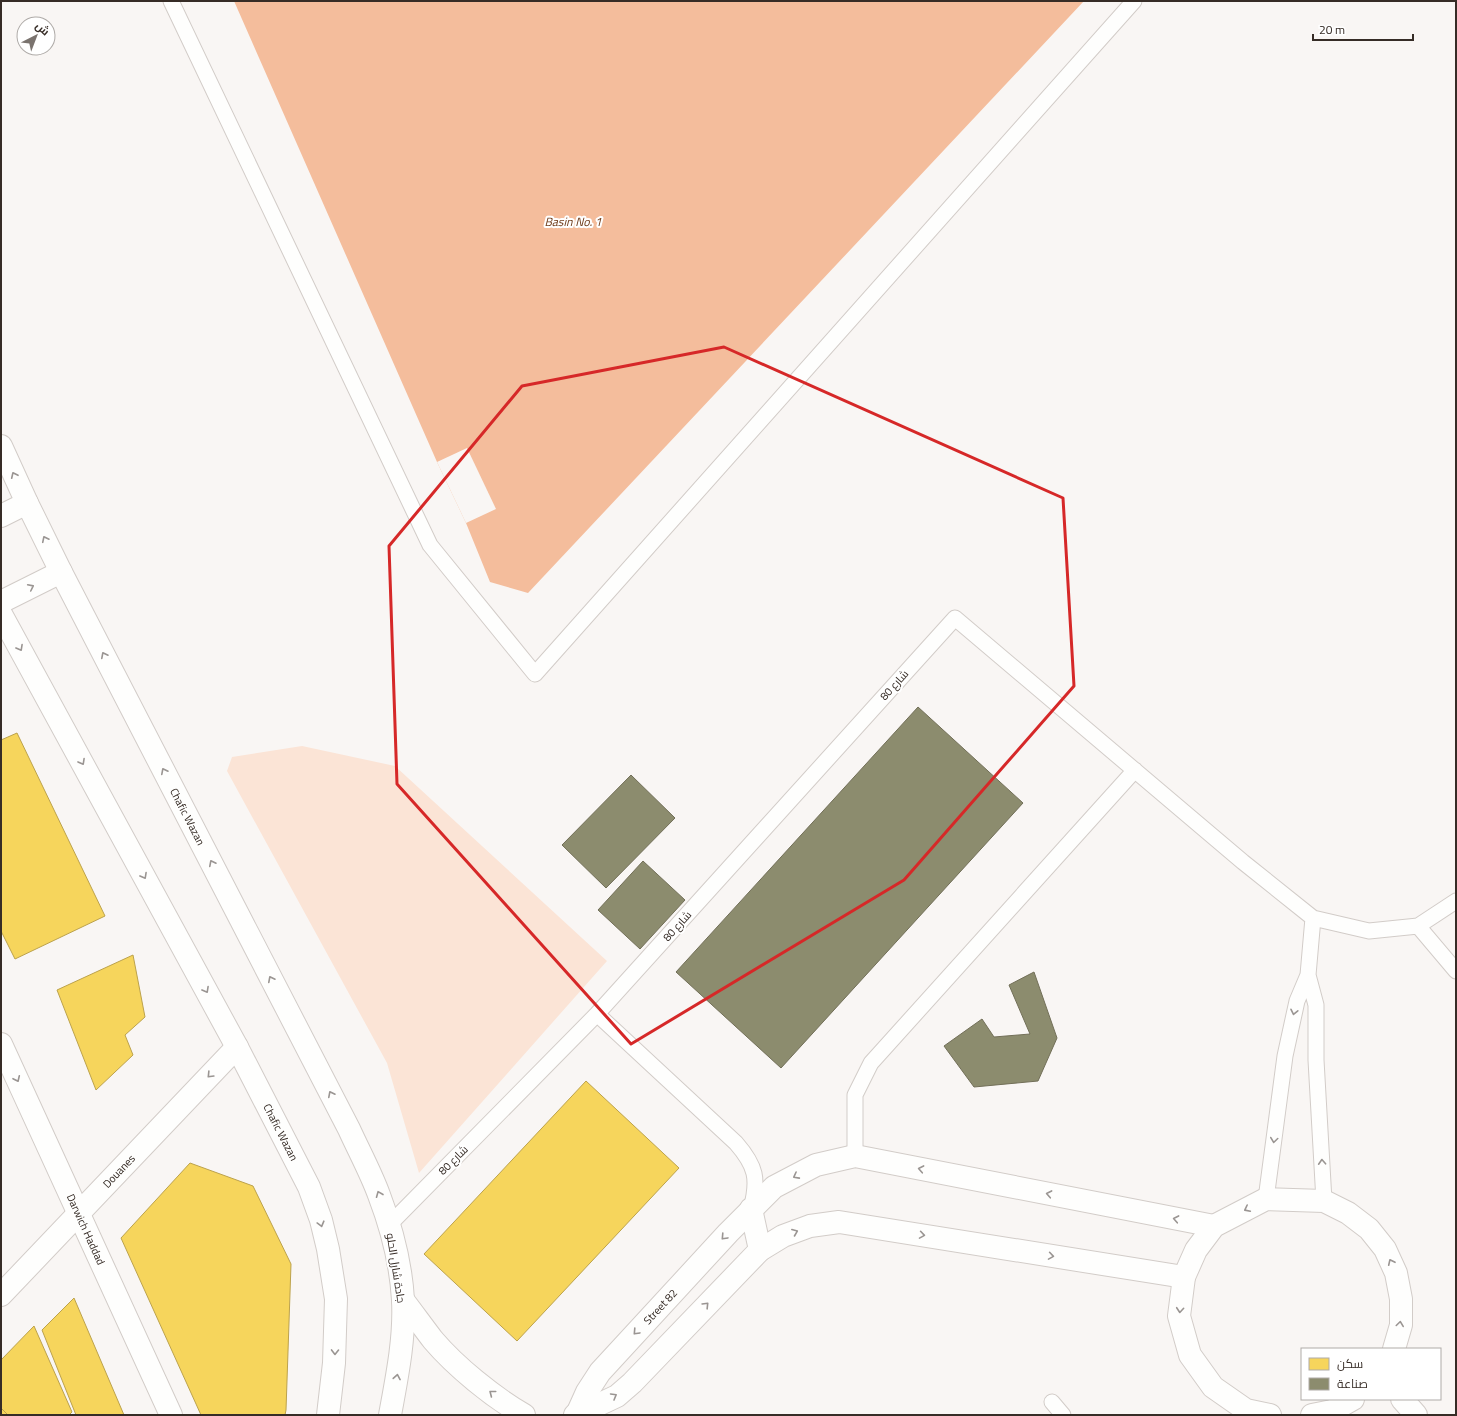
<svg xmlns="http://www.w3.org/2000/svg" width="1457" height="1416" font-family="Georgia,Cairo,serif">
<rect width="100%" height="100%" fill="#f9f6f4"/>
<!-- green -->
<path fill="#fbe4d6" d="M 302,746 L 395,766 L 607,961 L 419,1173 L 387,1063 L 227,771 L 232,757 Z"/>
<!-- water -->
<path fill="#f4bd9c" d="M 234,1 L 1084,1 L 528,593 L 490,582 L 466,523 L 437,462 Z"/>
<!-- pier -->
<path fill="#f9f6f4" d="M 467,448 L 496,509 L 466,523 L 437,462 Z"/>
<!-- homes -->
<path fill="#f6d55c" stroke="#bca24c" d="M 17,733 L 105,916 L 15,959 L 1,931 L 1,740 Z
M 133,955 L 145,1017 L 125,1035 L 133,1055 L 96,1090 L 57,990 Z
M 586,1081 L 679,1168 L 517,1341 L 424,1254 Z
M 190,1163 L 253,1186 L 291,1264 L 286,1410 L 285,1415 L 201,1415 L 121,1238 Z
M 74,1298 L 124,1415 L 76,1415 L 42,1330 Z
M 34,1326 L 72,1412 L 69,1415 L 8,1415 L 1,1408 L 1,1360 Z
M 1,1408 L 8,1415 L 1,1415 Z"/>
<!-- industry -->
<path fill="#8c8c6e" stroke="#726f58" d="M 918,707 L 1023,803 L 781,1068 L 676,972 Z
M 631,775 L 675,818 L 606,888 L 562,845 Z
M 643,861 L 685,900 L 640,949 L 598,910 Z
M 1034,972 L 1057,1038 L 1038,1081 L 974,1087 L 944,1046 L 982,1019 L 994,1037 L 1030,1034 L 1009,985 Z"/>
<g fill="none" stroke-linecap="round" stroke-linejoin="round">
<!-- service casing -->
<g stroke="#d2ccc8" stroke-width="17">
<path id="service" d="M 171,1 L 430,545 L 535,674 L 1134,1
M 1313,918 L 1369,931 L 1418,926 L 1456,901
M 1418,926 L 1456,971
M 1308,975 L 1316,1005 L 1316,1060 L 1324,1201
M 597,1014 L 736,1143 C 756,1166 759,1179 751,1209
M 855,1156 L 855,1095 L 871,1063 L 1135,770
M 389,1225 L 597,1014 L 955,618 L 1243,862 L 1313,918 L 1308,975 L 1297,1001 L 1285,1056 L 1266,1199
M 1052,1402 L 1063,1415"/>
</g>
<!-- minor casing -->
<g stroke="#d2ccc8" stroke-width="24">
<g id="minor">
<path id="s1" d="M 1,1044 L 171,1415"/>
<path d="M 751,1209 L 760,1250"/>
<path id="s2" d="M 1,1295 L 237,1047"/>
<path d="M 1402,1399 L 1416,1415"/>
<path d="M 578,1412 L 598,1405 L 617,1396 L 632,1383 L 760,1250 L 783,1236 L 810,1226 L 839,1222 L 1184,1277"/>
<path id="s3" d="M 575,1415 L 578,1412 L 587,1392 L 600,1372 L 728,1233 L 774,1187 L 816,1165 L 855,1156 L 1214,1226"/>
<path d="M 1270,1415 L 1246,1410 L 1213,1387 L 1190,1355 L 1179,1316 L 1184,1277 L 1196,1250 L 1214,1226 L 1266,1199 L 1324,1201 L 1348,1213 L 1369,1229 L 1385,1249 L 1396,1273 L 1401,1299 L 1401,1325 L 1394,1349"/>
<path d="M 1312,1415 L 1332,1411 L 1353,1399"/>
</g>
</g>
<!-- primary casing -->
<g stroke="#d2ccc8" stroke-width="24">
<path id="primary" d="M 1,516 L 27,503
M 1,602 L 61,572"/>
</g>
<!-- trunk casing -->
<g stroke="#d2ccc8" stroke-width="24">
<g id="trunk">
<path id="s4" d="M 1,446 L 27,503 L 61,572 L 349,1129 C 359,1151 371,1173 379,1195 C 392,1229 401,1264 403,1300 C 405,1338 397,1377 390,1415"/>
<path id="s5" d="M 1,614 L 237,1047 L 309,1187 L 321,1220 L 328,1249 L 336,1299 L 334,1363 L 328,1415"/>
<path d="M 403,1300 C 413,1313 423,1327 433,1340 C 456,1367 493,1397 524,1415"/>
</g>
</g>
<!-- service -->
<use href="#service" stroke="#fefefd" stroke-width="15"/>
<!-- minor -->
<use href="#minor" stroke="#fefefd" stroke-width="22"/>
<!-- primary -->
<use href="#primary" stroke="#fefefd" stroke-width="22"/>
<!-- trunk -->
<use href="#trunk" stroke="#fefefd" stroke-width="22"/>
</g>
<!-- one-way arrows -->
<defs><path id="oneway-chevron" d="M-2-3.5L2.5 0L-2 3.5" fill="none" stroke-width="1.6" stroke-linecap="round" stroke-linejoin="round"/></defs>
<g stroke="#9a9592">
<use href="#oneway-chevron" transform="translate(14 475) rotate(-115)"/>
<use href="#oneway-chevron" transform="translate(45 539) rotate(-116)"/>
<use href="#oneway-chevron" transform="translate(31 587) rotate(-26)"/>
<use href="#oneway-chevron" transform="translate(20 648) rotate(61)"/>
<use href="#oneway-chevron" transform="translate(104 655) rotate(-117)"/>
<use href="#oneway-chevron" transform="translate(82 762) rotate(61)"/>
<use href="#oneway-chevron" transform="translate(164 771) rotate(-117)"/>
<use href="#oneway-chevron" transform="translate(212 863) rotate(-117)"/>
<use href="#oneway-chevron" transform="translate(144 876) rotate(61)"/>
<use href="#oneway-chevron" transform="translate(271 979) rotate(-117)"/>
<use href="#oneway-chevron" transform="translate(206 990) rotate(61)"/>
<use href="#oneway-chevron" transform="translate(1294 1012) rotate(102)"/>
<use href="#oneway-chevron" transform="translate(210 1075) rotate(134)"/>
<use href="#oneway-chevron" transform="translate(17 1079) rotate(65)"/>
<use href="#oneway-chevron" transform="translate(331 1094) rotate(-117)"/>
<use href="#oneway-chevron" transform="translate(1274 1140) rotate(98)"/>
<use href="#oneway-chevron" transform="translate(1322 1162) rotate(-93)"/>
<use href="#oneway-chevron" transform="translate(921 1169) rotate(-169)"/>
<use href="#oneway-chevron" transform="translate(796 1176) rotate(152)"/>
<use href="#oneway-chevron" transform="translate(379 1194) rotate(-112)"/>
<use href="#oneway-chevron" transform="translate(1049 1194) rotate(-169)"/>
<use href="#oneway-chevron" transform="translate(1247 1209) rotate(153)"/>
<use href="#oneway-chevron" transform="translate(1176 1219) rotate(-169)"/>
<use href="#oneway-chevron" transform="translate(321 1224) rotate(75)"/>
<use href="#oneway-chevron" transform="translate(795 1232) rotate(-22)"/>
<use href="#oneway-chevron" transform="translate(922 1235) rotate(9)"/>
<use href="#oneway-chevron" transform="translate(724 1237) rotate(133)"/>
<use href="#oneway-chevron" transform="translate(1051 1256) rotate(9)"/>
<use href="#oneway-chevron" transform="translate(1391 1262) rotate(-115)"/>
<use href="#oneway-chevron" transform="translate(706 1305) rotate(-46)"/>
<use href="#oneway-chevron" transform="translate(1180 1310) rotate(95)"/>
<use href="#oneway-chevron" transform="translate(1400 1324) rotate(-82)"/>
<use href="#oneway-chevron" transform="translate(636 1332) rotate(133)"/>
<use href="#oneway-chevron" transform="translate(335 1352) rotate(91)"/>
<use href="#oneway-chevron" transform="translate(397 1377) rotate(-80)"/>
<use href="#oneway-chevron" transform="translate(492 1393) rotate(-142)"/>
<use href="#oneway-chevron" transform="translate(614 1396) rotate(-30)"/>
</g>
<!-- marked area -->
<path fill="none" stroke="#d62828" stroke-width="3" stroke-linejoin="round" d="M 724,347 L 1063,498 L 1074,686 L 904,880 L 631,1044 L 397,784 L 389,546 L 522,386 Z"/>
<g text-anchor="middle" stroke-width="4" stroke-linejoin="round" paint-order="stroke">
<!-- street labels -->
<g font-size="11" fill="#362c26" stroke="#fff">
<text transform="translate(894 685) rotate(-48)" y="4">شارع 80</text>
<text dy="4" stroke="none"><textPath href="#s4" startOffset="415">Chafic Wazan</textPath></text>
<text transform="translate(677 926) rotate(-48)" y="4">شارع 80</text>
<text dy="4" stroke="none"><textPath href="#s5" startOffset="589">Chafic Wazan</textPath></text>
<text transform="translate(453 1160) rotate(-45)" y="4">شارع 80</text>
<text dy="4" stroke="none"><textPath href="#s2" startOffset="171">Douanes</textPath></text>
<text dy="4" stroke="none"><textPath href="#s1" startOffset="204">Darwich Haddad</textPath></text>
<text transform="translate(396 1268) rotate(81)" y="4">جادة شارل الحلو</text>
<text dy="4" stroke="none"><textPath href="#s3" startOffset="139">Street 82</textPath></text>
</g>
<!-- water labels -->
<g font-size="12" font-style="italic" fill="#713f1e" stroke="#fff">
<text x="573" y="226">Basin No. 1</text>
</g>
</g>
<!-- border -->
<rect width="1457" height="1416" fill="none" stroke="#362c26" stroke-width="4"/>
<!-- legend -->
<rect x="1301" y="1348" width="140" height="52" fill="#ffffff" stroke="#afaba8"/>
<rect x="1309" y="1358" width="20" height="12" fill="#f6d55c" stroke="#afaba8"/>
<text x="1337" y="1368" font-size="12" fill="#362c26">سكن</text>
<rect x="1309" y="1378" width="20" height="12" fill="#8c8c6e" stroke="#afaba8"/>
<text x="1337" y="1388" font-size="12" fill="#362c26">صناعة</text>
<!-- north arrow -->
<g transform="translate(36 36) rotate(42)"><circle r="19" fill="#ffffff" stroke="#afaba8"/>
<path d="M0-3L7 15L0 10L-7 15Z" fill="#7a736e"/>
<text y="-6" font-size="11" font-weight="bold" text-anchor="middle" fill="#362c26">ش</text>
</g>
<!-- scale -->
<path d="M1313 34v6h100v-6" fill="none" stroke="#362c26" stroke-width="2"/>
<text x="1319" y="34" font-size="12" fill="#362c26" stroke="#ffffff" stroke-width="3" paint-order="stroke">20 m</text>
</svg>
